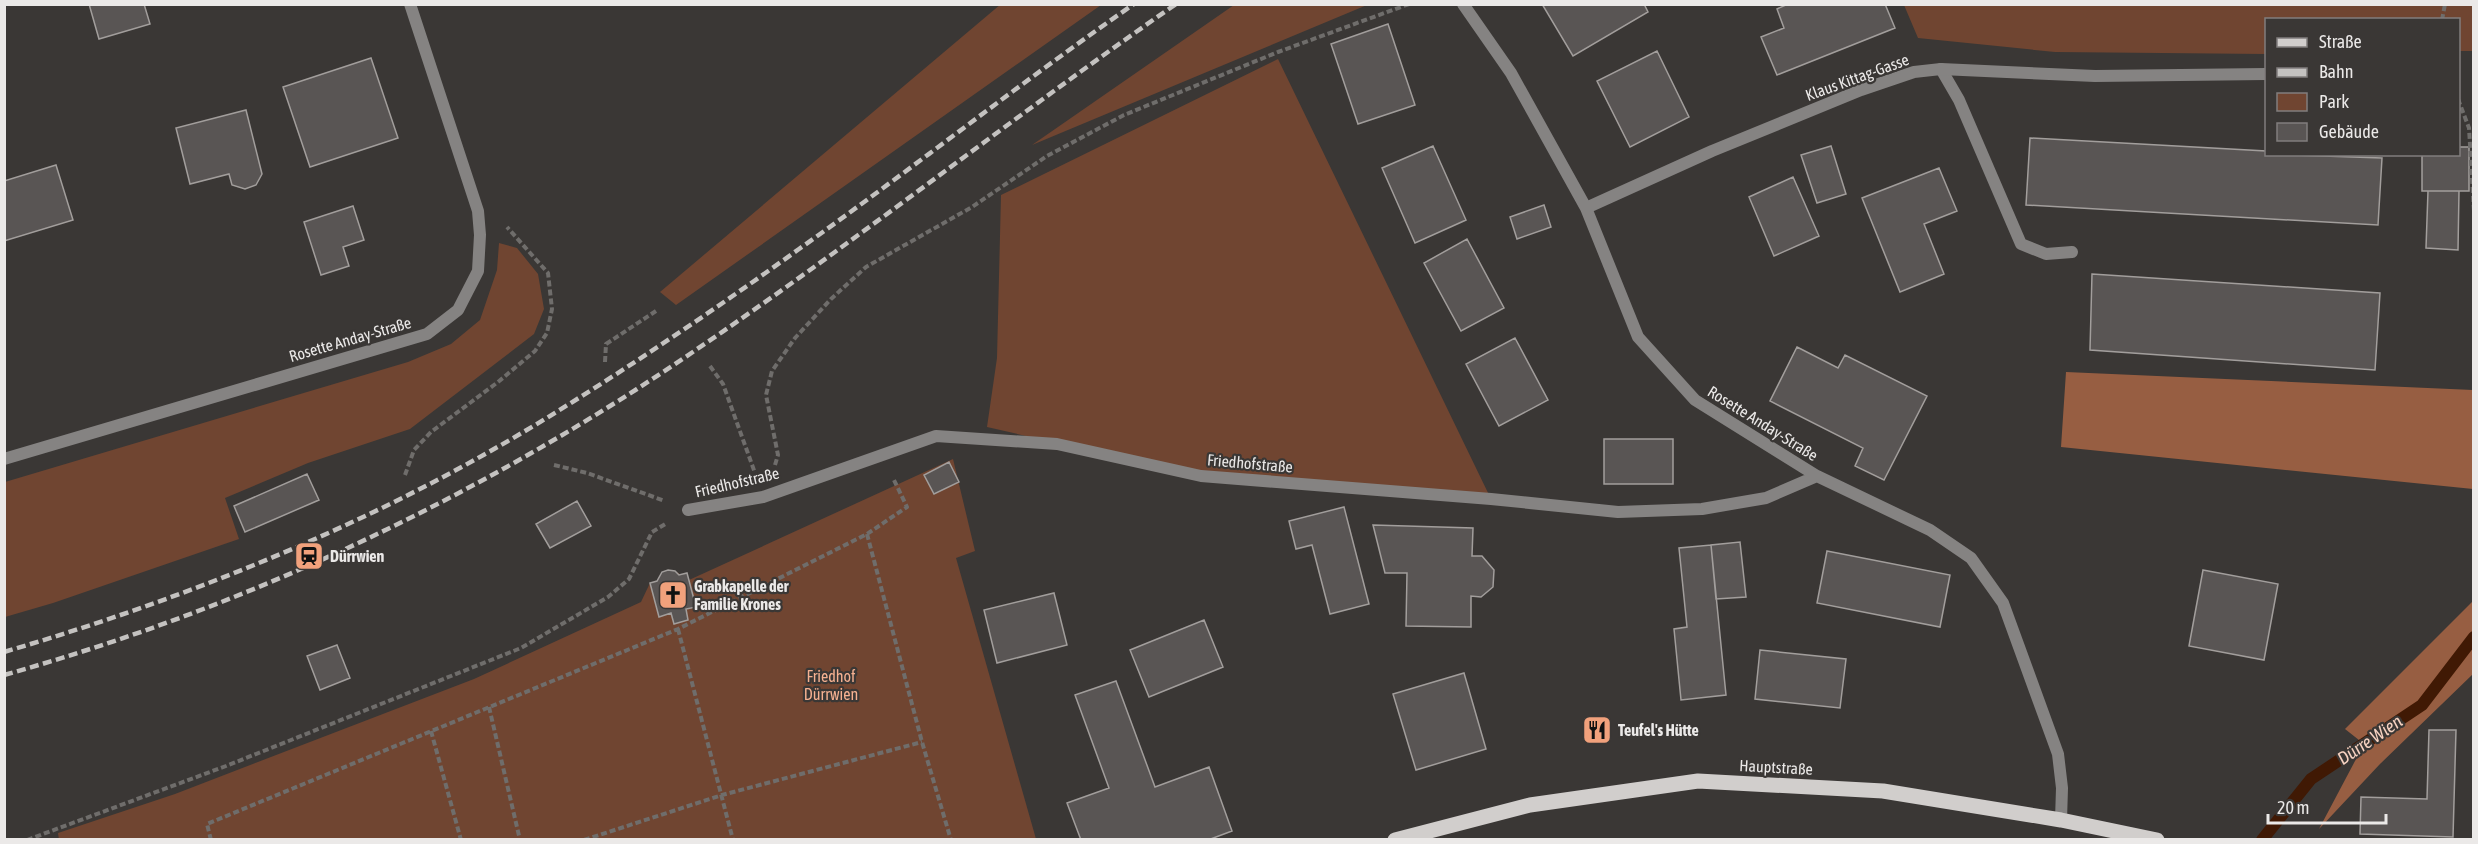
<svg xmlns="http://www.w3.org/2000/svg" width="2478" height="844" font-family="'Asap Condensed',sans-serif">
<rect width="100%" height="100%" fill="#3a3735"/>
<!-- green -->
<path fill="#704531" d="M 1001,4 L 1101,5 L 676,305 L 660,292 Z
M 1234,4 L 1367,5 L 1032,145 L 1234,5 Z
M 1904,5 L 2473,5 L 2473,51 L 2459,51 L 2458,20 L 2266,20 L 2266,54 L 2055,52 L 1918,38 Z
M 1278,59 L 1491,499 L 1201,476 L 987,427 L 997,358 L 1001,195 Z
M 499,243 L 517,248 L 538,274 L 544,309 L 534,334 L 410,429 L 308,463 L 225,498 L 239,539 L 53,603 L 5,617 L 5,482 L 408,362 L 451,344 L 480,320 L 497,270 Z
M 953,459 L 975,551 L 956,558 L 1036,839 L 59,840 L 58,833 L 175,794 L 474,679 L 641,602 L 650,583 L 657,581 L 662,572 L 675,571 L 689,580 Z"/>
<!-- forest -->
<path fill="#975e42" d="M 2066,372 L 2473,390 L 2473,489 L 2061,447 Z
M 2473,601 L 2473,674 L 2380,764 L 2319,829 L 2364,744 L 2345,729 Z"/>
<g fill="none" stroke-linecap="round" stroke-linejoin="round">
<!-- stream -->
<path stroke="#401904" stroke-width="12" d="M 2262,840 L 2311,779 L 2422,705 L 2474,637"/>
</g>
<!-- building -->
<path fill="#595554" stroke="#a29e9c" stroke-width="1.5" d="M 89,4 L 144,4 L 150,24 L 99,39 Z
M 1542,4 L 1644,4 L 1648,12 L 1573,56 Z
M 1788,4 L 1885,4 L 1895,28 L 1777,75 L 1761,37 L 1784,28 L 1777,9 Z
M 1388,24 L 1415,105 L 1358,124 L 1331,44 Z
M 1657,51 L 1689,117 L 1630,147 L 1597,81 Z
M 371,58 L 398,138 L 310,167 L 283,87 Z
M 246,110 L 262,174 L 256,185 L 245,189 L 232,185 L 229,174 L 190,184 L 176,128 Z
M 2030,138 L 2266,151 L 2266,154 L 2382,158 L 2378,225 L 2026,205 Z
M 1433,146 L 1466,220 L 1415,243 L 1382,168 Z
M 1831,146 L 1846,194 L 1817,203 L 1801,155 Z
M 2458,147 L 2469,147 L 2469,191 L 2422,191 L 2422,154 L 2458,154 Z
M 56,165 L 73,220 L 4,241 L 4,181 Z
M 1939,168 L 1957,211 L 1924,224 L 1944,274 L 1900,292 L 1862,198 Z
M 1793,177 L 1819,236 L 1774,256 L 1749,197 Z
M 2428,191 L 2459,191 L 2458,250 L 2426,248 Z
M 1544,205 L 1551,227 L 1517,239 L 1510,217 Z
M 353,206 L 364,240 L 343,247 L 349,266 L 321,275 L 304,222 Z
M 1467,239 L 1504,308 L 1461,331 L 1424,263 Z
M 2092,274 L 2380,293 L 2375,370 L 2090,350 Z
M 1515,338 L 1548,400 L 1499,426 L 1466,364 Z
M 1797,347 L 1838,368 L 1845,355 L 1927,396 L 1884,480 L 1855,466 L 1863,448 L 1770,401 Z
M 1604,439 L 1673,439 L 1673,484 L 1604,484 Z
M 949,462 L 959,482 L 934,494 L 924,475 Z
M 307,474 L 319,500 L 245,532 L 234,506 Z
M 577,501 L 591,526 L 550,548 L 536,524 Z
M 1344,507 L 1369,604 L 1330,614 L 1312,545 L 1296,549 L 1289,521 Z
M 1373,525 L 1473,528 L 1472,556 L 1482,556 L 1494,570 L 1493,587 L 1481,597 L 1471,596 L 1471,627 L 1406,626 L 1407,573 L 1385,573 Z
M 1740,542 L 1746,597 L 1716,599 L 1711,545 Z
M 1711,545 L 1726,695 L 1681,700 L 1674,629 L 1687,627 L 1679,548 Z
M 1827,551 L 1950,575 L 1940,627 L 1817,603 Z
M 668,570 L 675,571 L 679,575 L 687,573 L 696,607 L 686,609 L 688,620 L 674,624 L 671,613 L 659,617 L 650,583 L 657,581 L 662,572 Z
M 2203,570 L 2278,584 L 2264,660 L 2189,646 Z
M 1054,593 L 1067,645 L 997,663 L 984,610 Z
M 1204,620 L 1223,667 L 1149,697 L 1130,650 Z
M 337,645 L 350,678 L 320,690 L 307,656 Z
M 1760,650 L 1846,659 L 1840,708 L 1755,699 Z
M 1464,673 L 1486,749 L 1416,770 L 1393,694 Z
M 1116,681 L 1155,787 L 1209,767 L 1232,831 L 1208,840 L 1081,840 L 1067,803 L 1109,788 L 1075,695 Z
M 2429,730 L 2456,730 L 2453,837 L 2360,834 L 2361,797 L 2427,799 Z"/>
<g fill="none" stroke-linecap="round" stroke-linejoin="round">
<!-- path -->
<path stroke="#6f6d6b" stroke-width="4" stroke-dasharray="6 3" stroke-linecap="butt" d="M 2442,20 L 2445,4
M 2458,99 L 2469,128 L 2474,211
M 605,362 L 606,344 L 656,311
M 710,366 L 723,384 L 755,473
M 554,465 L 587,473 L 665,501
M 775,465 L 778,455 L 766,395 L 772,371 L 795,338 L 831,299 L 866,267 L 972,207 L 1047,156 L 1124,115 L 1278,52 L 1409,4
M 405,475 L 414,450 L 431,432 L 498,382 L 535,351 L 547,333 L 552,309 L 548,273 L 507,227
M 867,534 L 922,742 L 951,840
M 678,629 L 733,840
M 489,707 L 520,840
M 431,731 L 461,840
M 27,840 L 226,766 L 521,648 L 608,597 L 629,579 L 652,532 L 667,523
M 211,840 L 207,824 L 678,629 L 867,534 L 907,507 L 894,480
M 584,840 L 722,795 L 922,742"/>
<!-- lane -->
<path stroke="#858382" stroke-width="12" d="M 1941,69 L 1959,100 L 2021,244 L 2046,254 L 2072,252"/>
<!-- street -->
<path stroke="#858382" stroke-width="12" d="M 1463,4 L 1511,73 L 1586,208 L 1638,337 L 1695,400 L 1817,476 L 1930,530 L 1971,558 L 2003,603 L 2058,754 L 2062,788 L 2061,820
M 1586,208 L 1712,151 L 1861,90 L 1914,72 L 1941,69 L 2095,76 L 2266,74
M 4,459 L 427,334 L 458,310 L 478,271 L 480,235 L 478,211 L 410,4
M 688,510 L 763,497 L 936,436 L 1057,444 L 1201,476 L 1491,499 L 1618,512 L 1702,509 L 1766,498 L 1817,476"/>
<!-- primary -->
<path stroke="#d1cecc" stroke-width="15" d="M 1395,840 L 1530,805 L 1698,781 L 1883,791 L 2061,820 L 2157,840"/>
<!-- rail -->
<path stroke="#c4c2c0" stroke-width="4.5" stroke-dasharray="9 4.5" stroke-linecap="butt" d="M 4,652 C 198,595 386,518 558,411 C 640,360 720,306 799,249 C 912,169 1020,83 1134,4
M 4,675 C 229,612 440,515 637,389 C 822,269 994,130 1176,4"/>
</g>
<!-- icons -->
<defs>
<g id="station-square" transform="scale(1.5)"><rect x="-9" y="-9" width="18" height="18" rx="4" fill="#f1a17c" stroke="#3a3735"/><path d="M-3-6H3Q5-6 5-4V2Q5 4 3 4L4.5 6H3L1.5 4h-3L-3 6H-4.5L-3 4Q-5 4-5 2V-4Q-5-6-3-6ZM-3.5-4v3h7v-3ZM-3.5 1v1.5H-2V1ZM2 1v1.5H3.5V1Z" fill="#111"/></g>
<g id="church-square" transform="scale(1.5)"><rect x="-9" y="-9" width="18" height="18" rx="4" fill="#f1a17c" stroke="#3a3735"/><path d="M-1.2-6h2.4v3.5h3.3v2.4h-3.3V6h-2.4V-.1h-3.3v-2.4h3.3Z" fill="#111"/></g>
<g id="restaurant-square" transform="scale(1.5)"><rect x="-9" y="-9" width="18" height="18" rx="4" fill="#f1a17c" stroke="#3a3735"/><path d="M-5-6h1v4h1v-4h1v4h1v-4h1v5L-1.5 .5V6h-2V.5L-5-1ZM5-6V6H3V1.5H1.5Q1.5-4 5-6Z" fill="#111"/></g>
</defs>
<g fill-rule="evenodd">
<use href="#station-square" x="309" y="556"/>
<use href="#church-square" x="673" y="595"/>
<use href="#restaurant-square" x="1597" y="730"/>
</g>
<g text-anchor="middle" stroke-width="4.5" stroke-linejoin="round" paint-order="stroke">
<!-- street labels -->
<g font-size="16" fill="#ebe9e8" stroke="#3a3735">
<text transform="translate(1857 77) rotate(-20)" y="6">Klaus Kittag-Gasse</text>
<text transform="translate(350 339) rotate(-16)" y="6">Rosette Anday-Straße</text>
<text transform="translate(1763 423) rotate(32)" y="6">Rosette Anday-Straße</text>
<text transform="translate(1250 463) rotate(5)" y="6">Friedhofstraße</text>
<text transform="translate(737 482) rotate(-13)" y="6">Friedhofstraße</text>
<text transform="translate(1776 767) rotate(3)" y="6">Hauptstraße</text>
</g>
<!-- poi labels -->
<g font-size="16" font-weight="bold" fill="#ebe9e8" stroke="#3a3735" text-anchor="start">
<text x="330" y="562">Dürrwien</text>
<text x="694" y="592">Grabkapelle der<tspan x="694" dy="18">Familie Krones</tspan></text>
<text x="1618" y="736">Teufel's Hütte</text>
</g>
<!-- park labels -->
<g font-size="16" fill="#f6b191" stroke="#3a3735">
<text x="831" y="682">Friedhof<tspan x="831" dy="18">Dürrwien</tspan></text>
</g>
<!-- water labels -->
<g font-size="18" font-style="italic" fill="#f6d2c1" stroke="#3a3735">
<text transform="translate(2370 740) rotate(-34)" y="6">Dürre Wien</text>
</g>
</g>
<!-- border -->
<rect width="2478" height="844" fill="none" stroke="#ebe9e8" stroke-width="12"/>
<!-- legend -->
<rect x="2265" y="18" width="195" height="138" fill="#3a3735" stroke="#817e7d" stroke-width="1.5"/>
<rect x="2277" y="38" width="30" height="9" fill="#d1cecc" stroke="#817e7d" stroke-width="1.5"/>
<text x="2319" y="48" font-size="18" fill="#ebe9e8">Straße</text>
<rect x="2277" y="68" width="30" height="9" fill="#c4c2c0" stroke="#817e7d" stroke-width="1.5"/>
<text x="2319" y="78" font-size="18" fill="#ebe9e8">Bahn</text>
<rect x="2277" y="93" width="30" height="18" fill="#704531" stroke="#817e7d" stroke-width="1.5"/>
<text x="2319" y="108" font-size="18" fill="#ebe9e8">Park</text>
<rect x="2277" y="123" width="30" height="18" fill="#595554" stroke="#817e7d" stroke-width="1.5"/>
<text x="2319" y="138" font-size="18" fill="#ebe9e8">Gebäude</text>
<!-- scale -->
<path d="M2268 814v9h118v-9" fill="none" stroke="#ebe9e8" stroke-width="3"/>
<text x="2277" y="814" font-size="18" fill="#ebe9e8" stroke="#3a3735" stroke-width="4.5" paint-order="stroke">20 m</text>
</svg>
